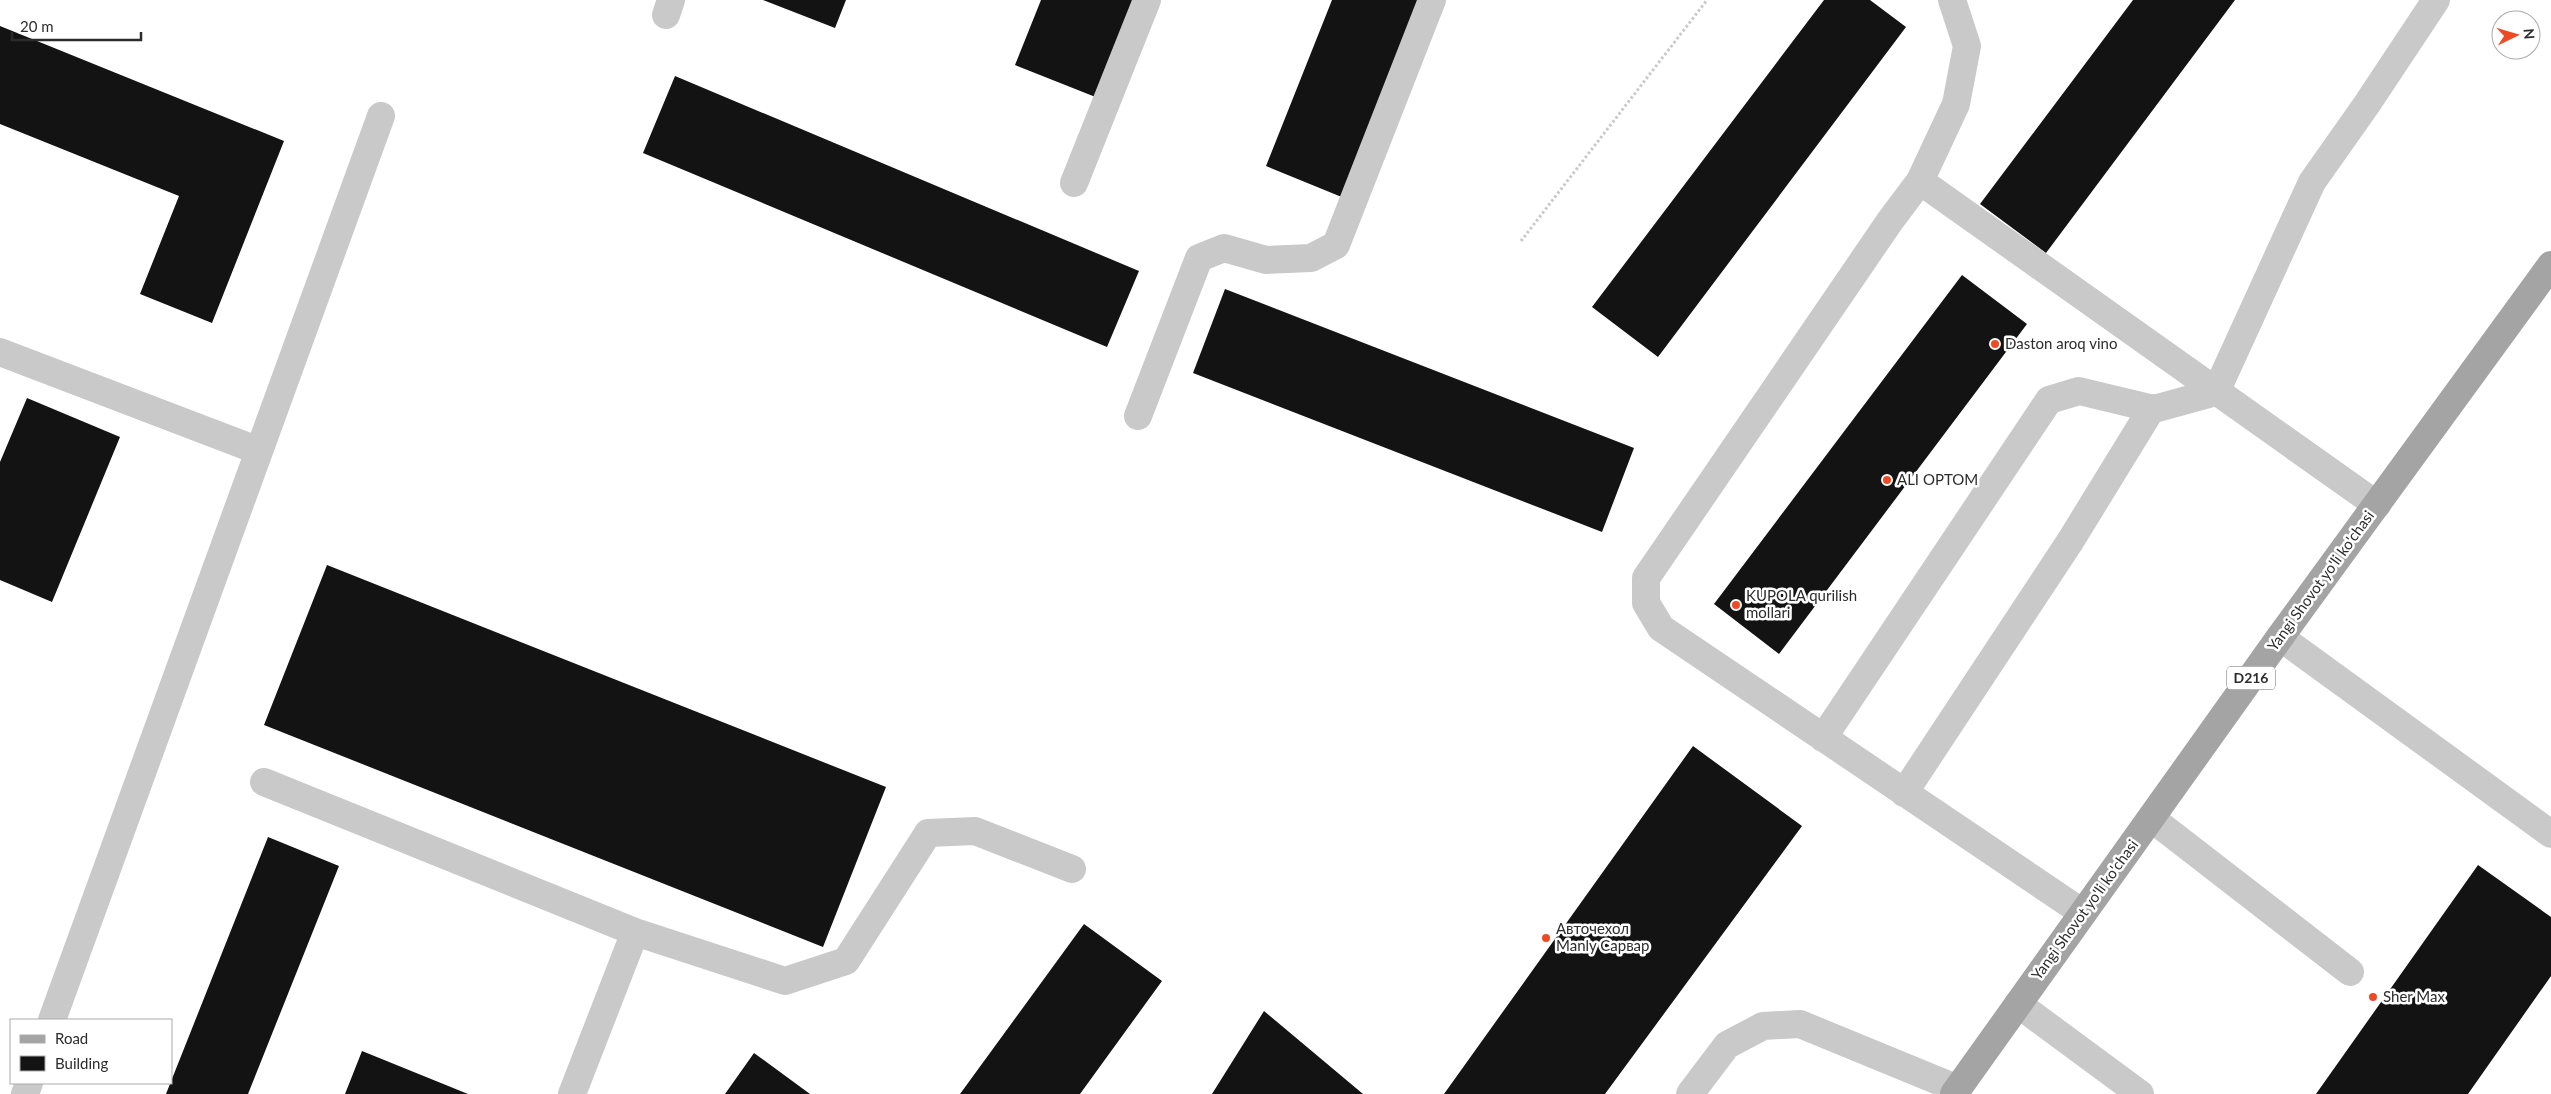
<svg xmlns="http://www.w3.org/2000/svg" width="2551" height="1094" font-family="Lato,sans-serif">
<rect width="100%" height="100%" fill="#fff"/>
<!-- building -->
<path fill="#131313" d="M 763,0 L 846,0 L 835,28 Z
M 1041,0 L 1137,0 L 1098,98 L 1015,65 Z
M 1332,0 L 1428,0 L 1349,200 L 1266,166 Z
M 1824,0 L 1870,0 L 1906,27 L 1658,357 L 1592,307 Z
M 2133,0 L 2235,0 L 2046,253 L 1980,204 Z
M 0,26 L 284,141 L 212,323 L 140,294 L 179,196 L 0,124 Z
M 675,76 L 1139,271 L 1107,347 L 643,153 Z
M 1962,275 L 2027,324 L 1779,654 L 1714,604 Z
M 1225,289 L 1634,448 L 1602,532 L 1193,373 Z
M 27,398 L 120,437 L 52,602 L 0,580 L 0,462 Z
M 327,565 L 886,787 L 823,947 L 264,725 Z
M 1693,746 L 1802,826 L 1605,1094 L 1444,1094 Z
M 268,837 L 339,866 L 248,1094 L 166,1094 Z
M 2478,865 L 2551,917 L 2551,976 L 2468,1094 L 2316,1094 Z
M 1084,924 L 1162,981 L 1080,1094 L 960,1094 Z
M 1264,1011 L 1363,1094 L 1212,1094 Z
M 362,1051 L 468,1094 L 345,1094 Z
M 754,1053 L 810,1094 L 725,1094 Z"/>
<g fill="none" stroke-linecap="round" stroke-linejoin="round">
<!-- path -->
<path stroke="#c9c9c9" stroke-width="3" stroke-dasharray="2.5 2.5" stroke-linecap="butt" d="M 1521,241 L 1707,0"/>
<!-- minor -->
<path stroke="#c9c9c9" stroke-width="28" d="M 1952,0 L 1967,46 L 1956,104 L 1920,181 L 2377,505
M 666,15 L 671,0
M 1920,181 L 1890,221 L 1646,578 L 1646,603 L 1661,628 L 2083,913
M 1074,183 L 1147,0
M 0,352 L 259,451
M 1138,416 L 1199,258 L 1224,248 L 1266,260 L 1311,258 L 1336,245 L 1432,0
M 2280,637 L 2551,834
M 1823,738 L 2049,400 L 2079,391 L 2154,409 L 2216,392 L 2312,182 L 2367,104 L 2436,0
M 264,782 L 635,932 L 785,981 L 846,961 L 928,833 L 975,831 L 1072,869
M 1904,793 L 2071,540 L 2152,408
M 2151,818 L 2350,972
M 2018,1004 L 2140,1094
M 52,1020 L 381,116
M 25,1094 L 29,1083
M 572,1094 L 635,932
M 1690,1094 L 1727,1045 L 1763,1026 L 1800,1024 L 1958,1089"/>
<!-- major -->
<path stroke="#a4a4a4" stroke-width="28" d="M 1954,1094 L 2280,637 L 2551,265"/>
</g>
<!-- markers -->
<g fill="#ec4b24" stroke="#fff" stroke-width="2">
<circle cx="1995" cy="344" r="5"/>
<circle cx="1887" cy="480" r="5"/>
<circle cx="1736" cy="605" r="5"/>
<circle cx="1546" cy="938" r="5"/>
<circle cx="2373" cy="997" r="5"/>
</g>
<g text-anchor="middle" stroke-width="5" stroke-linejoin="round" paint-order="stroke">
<!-- shield labels -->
<rect fill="#fff" stroke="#6b6b6b" stroke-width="1" x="2227" y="666.5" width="48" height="23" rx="4"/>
<g font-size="14" font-weight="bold" fill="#2c2c2c">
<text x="2251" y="683">D216</text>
</g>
<!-- poi labels -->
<g font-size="15" fill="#2c2c2c" stroke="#fff" text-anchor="start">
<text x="2005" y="349">Daston aroq vino</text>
<text x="1897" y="485">ALI OPTOM</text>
<text x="1746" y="601">KUPOLA qurilish<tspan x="1746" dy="17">mollari</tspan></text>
<text x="1556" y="934">Авточехол<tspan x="1556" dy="17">Manly Сарвар</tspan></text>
<text x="2383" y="1002">Sher Max</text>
</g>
<!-- street labels -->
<g font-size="15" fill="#2c2c2c" stroke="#fff">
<text transform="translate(2321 581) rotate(-54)" y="5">Yangi Shovot yo'li ko'chasi</text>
<text transform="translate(2085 910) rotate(-54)" y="5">Yangi Shovot yo'li ko'chasi</text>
</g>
</g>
<!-- legend -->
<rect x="10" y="1019" width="162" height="65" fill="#ffffff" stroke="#ababab"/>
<rect x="20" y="1035" width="25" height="8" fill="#a4a4a4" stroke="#ababab"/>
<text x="55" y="1044" font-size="15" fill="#2c2c2c">Road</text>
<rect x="20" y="1056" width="25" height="15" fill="#131313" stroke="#ababab"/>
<text x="55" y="1069" font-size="15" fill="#2c2c2c">Building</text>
<!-- north arrow -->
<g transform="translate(2516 35) rotate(85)"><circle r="24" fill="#ffffff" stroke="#ababab"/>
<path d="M0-4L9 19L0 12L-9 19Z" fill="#ec4b24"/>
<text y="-8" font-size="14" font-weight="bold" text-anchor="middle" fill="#2c2c2c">N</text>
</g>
<!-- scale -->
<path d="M12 32v8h129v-8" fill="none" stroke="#2c2c2c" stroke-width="2.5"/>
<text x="20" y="32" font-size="15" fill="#2c2c2c" stroke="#ffffff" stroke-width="4" paint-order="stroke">20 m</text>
</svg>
